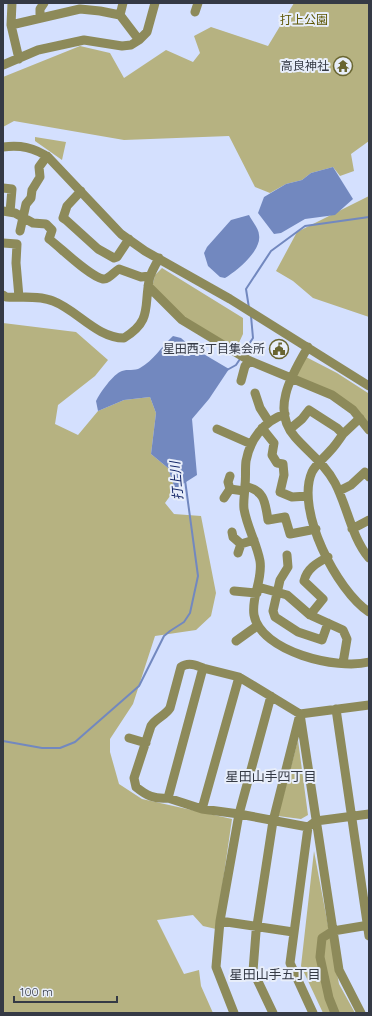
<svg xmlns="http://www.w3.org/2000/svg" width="372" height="1016" font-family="Quicksand,'Noto Sans JP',sans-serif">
<rect width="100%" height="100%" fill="#d4e0fe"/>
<!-- green -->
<path fill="#b6b281" d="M 294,3 L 369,3 L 369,141 L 351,154 L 354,171 L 340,176 L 333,167 L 311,173 L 302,180 L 286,184 L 270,193 L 255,187 L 229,136 L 124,140 L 14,121 L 3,127 L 3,77 L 80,46 L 110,53 L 124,78 L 166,50 L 193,62 L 200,53 L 194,36 L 211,27 L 268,46 Z
M 35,137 L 66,142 L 62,160 L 35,141 Z
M 369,196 L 369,317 L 313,298 L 293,281 L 276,271 L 297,232 Z
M 162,268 L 243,318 L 243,334 L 236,349 L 182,318 L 152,288 L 155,275 Z
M 3,323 L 76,332 L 108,360 L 95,376 L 58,405 L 55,424 L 78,435 L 98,411 L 124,400 L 150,397 L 156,413 L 151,454 L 168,468 L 175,489 L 165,503 L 174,514 L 201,516 L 216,593 L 211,616 L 196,630 L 155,636 L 133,704 L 110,739 L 110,752 L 119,784 L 142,799 L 232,819 L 216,929 L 203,926 L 193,915 L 157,920 L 184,974 L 199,970 L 201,986 L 213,1013 L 3,1013 Z
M 306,357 L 337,373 L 368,393 L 369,426 L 362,417 L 296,377 Z
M 298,740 L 308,815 L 301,819 L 278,816 Z
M 314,851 L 339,984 L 355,1013 L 323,1013 L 301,966 Z"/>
<!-- water -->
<path fill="#7288bf" d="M 333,167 L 353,199 L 335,215 L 305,219 L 281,233 L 274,234 L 258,213 L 264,197 L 286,184 L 302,180 L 311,173 Z
M 249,215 C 252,221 259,229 259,235 C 262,250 237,271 225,278 L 220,277 L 208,266 L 204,253 L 207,247 L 231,220 Z
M 173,336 L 181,338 L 190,346 L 229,369 L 209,399 L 192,419 L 197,475 L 175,489 L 168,468 L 151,454 L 156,413 L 150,397 L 124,400 L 98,411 L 96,401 C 100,393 113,374 122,371 C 127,369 135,371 140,368 C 154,360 161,347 173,336 Z"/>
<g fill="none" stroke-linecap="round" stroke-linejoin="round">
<!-- stream -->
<path stroke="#7288bf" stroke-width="2" d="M 249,308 L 246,289 L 271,251 L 305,226 L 369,217
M 243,353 L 253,338 L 251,316
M 227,370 L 236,365 L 240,359
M 3,741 L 42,748 L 60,748 L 75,742 L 139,686 L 164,636 L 170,631 L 184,622 L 190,613 L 198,576 L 185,480"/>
<!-- minor -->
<path stroke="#8d8a5a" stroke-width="9" d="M 12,3 L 11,25 L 19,59
M 195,12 L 198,3
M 120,15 L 123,3
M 40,17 L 40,9 L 44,3
M 11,25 L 80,9 L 100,11 L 120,15 L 139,40
M 3,65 L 38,50 L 84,40 L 122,46 L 131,45 L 139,40 L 147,32 L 155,3
M 3,147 C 20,145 34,147 49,158 L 121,234 L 145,251 L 230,299 L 369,386
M 3,188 L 12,189 L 10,212
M 81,191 L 67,206 L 63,218 L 66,220 L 98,249 L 114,258 L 117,257 L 129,239
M 3,211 L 15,213 L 33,223 L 46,224 L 52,230 L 49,239 C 61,248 89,276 103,279 C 108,280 114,272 119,269 L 141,277 L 150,276
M 20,231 L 26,204 L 31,198 L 32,190 L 40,177 L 39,167 L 47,156
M 3,243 L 17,244 L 16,263 L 19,297
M 148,286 L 182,320 L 250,361 L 332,395 L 353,410 L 369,430
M 3,295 L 6,297 C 20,298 39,295 53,301 C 77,310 97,338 124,338 C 152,321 144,307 149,281 C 150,273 156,265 159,258
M 308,347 C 293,373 270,409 295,437 C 309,453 325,464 335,483 C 348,508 351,536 369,558
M 241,381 L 245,366 L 250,361
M 255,393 L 260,408 L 269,422
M 285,414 C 264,421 250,439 246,461 C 245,468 246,477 245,485 C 245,493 243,501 244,509 C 247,527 257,544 260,561 C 263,580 251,597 254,615 C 261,652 337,670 369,662
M 262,428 L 274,443 L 272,455 L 277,463 L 283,464 L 284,475 L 280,492 L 292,497 L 308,496
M 217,429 L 251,444
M 290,429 L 302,419 L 309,410 L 337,428 L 343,434 C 339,440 335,446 330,451 C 324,458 316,464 312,472 C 295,510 337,591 369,612
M 343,434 L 360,418
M 230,476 L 228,482 L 230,489
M 245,486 C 265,491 265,502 268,520 L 285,517 L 290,534 L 316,529
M 339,491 L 351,485 L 365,472 L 369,477
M 224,498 L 230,489 L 244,491
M 352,529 L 369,520
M 232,532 L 233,537 L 241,544
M 238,553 L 241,544 L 254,540
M 287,555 L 288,567 L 280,580 L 273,611 L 275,617 L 298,632 L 322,640 L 328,623
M 258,587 L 287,595 L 310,615 L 343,630 L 347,639 L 343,663
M 234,591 L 257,593
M 310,615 L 323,599 L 304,581 C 307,568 317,563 328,557
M 236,641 L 257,626
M 271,696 L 239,814 L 202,809 L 168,798 L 203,668 L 239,677 L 300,714 L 273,821 L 256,932 L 253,971 L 273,1013
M 336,709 L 369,936
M 129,738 L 146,743
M 168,798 C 154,799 147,796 136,787 L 134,778 L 151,726 C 156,718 165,716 170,708 L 181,667 C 188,662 196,665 203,668
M 202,809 L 239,677
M 308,827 L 290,963 L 313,1013
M 220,921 L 293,932
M 234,1013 L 216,967 L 220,921 L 239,814 L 308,827 L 316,821 L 369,814
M 335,1013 L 329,998 L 320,957 L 322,938 L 333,931 L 369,925
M 361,1013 L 339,970 L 300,714 L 369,705"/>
</g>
<!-- icons -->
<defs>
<g id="temple-ring" transform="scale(1)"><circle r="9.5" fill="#e8eefa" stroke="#696531" stroke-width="1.5"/><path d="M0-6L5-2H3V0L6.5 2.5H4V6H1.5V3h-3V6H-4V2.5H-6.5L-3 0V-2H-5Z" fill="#696531"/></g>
<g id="civic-ring" transform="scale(1)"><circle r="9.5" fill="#e8eefa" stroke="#696531" stroke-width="1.5"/><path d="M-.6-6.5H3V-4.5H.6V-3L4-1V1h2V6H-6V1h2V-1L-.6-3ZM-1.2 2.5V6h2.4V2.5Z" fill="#696531"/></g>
</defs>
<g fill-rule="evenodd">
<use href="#temple-ring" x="343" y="66"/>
<use href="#civic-ring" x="279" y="349"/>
</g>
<g text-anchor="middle" stroke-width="4" stroke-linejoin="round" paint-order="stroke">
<!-- park labels -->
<g font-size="12" fill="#5b5400" stroke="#e8eefa">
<text x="304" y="24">打上公園</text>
</g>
<!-- poi labels -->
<g font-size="12" fill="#353a45" stroke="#e8eefa" text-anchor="end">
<text x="329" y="70">高良神社</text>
<text x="265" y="353">星田西3丁目集会所</text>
</g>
<!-- water labels -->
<g font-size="13" font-style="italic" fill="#122566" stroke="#e8eefa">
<text transform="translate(176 481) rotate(-95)" y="5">打上川</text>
</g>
<!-- neighbourhood labels -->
<g font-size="13" fill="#353a45" stroke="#e8eefa">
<text x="271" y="781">星田山手四丁目</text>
<text x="275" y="979">星田山手五丁目</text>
</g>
</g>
<!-- border -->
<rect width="372" height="1016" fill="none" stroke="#353a45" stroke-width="8"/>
<!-- scale -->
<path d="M14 996v6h103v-6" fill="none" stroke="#353a45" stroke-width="2"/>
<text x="20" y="996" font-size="12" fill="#353a45" stroke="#e8eefa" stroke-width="3" paint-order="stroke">100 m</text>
</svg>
